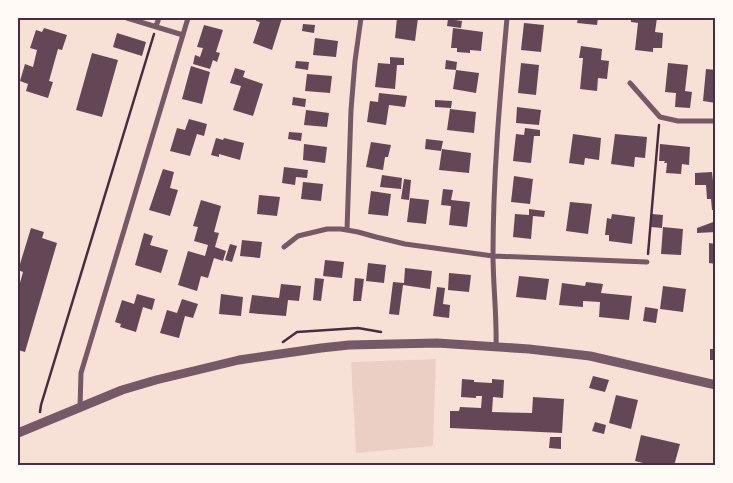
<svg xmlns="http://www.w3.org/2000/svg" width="733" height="483" font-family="Rubik,sans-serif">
<rect width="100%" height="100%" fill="#f7e1d7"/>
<!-- green -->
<path fill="#ebcfc5" d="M 436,359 L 433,446 L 356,453 L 351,362 Z"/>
<!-- building -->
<path fill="#644757" d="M 257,18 L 282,18 L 272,50 L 253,43 L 260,22 L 256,21 Z
M 397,18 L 418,18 L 415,41 L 395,38 Z
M 578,18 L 598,18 L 597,25 L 577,23 Z
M 631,18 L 657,18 L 655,32 L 663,33 L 662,48 L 653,48 L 653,52 L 635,50 L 638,23 L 631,22 Z
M 448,19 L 462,21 L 461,28 L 447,26 Z
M 524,23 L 544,25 L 541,52 L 521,50 Z
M 303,24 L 315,25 L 314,33 L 302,31 Z
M 204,25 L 223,30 L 216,52 L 220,53 L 217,62 L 213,60 L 210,69 L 193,64 L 195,55 L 200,57 L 203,48 L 197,47 Z
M 44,28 L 67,35 L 62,50 L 58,49 L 49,81 L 53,82 L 48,98 L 26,91 L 28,84 L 20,81 L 25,64 L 33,67 L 37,50 L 30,48 L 36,30 L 42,32 Z
M 453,28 L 483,32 L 481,51 L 470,50 L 470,53 L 457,52 L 457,48 L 451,48 Z
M 117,33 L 146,42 L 142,56 L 113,47 Z
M 315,38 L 338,41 L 336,57 L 313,55 Z
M 581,46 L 602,49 L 601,60 L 609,61 L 607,79 L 598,78 L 597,91 L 580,89 L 583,58 L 579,58 Z
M 92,53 L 118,60 L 102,117 L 76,110 Z
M 390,57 L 404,58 L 404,65 L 397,65 L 395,89 L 375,87 L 378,63 L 390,64 Z
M 446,60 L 457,62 L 456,70 L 445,69 Z
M 296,61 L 309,62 L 308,70 L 295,68 Z
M 521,63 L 539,65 L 536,95 L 518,93 Z
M 668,63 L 688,65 L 685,91 L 692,92 L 690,108 L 675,107 L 676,93 L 665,92 Z
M 191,66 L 210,72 L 202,104 L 182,99 Z
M 235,68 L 245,71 L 243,77 L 263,84 L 253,116 L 233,110 L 241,86 L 230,83 Z
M 706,69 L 716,70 L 716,103 L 703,101 Z
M 456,70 L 479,73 L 476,93 L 453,89 Z
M 307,74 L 332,76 L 330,93 L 305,91 Z
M 379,93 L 407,96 L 405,107 L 389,105 L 386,125 L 367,122 L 370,101 L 378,102 Z
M 293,97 L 306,99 L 305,107 L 292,105 Z
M 435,100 L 452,101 L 451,108 L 435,107 Z
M 517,107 L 541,110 L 539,125 L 516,123 Z
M 450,109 L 476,112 L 474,133 L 447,130 Z
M 306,110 L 329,113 L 327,127 L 304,125 Z
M 189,119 L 207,124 L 204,136 L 197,134 L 190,156 L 170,151 L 177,128 L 185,130 Z
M 525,128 L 540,130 L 540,136 L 534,136 L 531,163 L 513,161 L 516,134 L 524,135 Z
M 289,132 L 302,133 L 301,141 L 288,139 Z
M 573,134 L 601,138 L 599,160 L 585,158 L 584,165 L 569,163 Z
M 615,134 L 647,137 L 645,158 L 635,157 L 634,167 L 611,164 Z
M 216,138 L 223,140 L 224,138 L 244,143 L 240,160 L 219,154 L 219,157 L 211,155 Z
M 426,139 L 443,141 L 441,151 L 425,149 Z
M 371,142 L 391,145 L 388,157 L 385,157 L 383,170 L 366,167 Z
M 304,144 L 327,147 L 325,163 L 303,160 Z
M 660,144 L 690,147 L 689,165 L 682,164 L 681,174 L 666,173 L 667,163 L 664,163 L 665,161 L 659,161 Z
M 442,149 L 471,153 L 469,173 L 439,170 Z
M 284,167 L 308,170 L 307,178 L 296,177 L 295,185 L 282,183 Z
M 163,169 L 174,172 L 170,188 L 178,190 L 170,216 L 149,210 Z
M 712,172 L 713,181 L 716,181 L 716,210 L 712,210 L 711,199 L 707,199 L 706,185 L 695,185 L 695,173 Z
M 382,175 L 402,178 L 401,189 L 380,187 Z
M 514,176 L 533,179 L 530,204 L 511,202 Z
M 404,179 L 411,180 L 409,200 L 401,199 Z
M 303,182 L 323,184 L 321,201 L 301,199 Z
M 443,189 L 453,190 L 451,200 L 470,202 L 467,227 L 449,225 L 451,206 L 441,205 Z
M 371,191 L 391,194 L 388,216 L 368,214 Z
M 259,195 L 280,197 L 277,216 L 257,214 Z
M 410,198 L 429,200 L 426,224 L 407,222 Z
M 201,200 L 221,206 L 214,232 L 219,233 L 215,247 L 226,251 L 223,261 L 214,258 L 208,278 L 201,276 L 197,291 L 178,285 L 188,251 L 205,256 L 208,245 L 194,241 L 198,227 L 193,226 Z
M 570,202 L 592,204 L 588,234 L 566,231 Z
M 529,209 L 545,211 L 544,217 L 533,216 L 531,239 L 513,237 L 515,214 L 529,215 Z
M 612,214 L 635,217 L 632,244 L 609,241 L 609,235 L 605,235 L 607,218 L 611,219 Z
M 652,214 L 663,215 L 662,228 L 651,227 Z
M 716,221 L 716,232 L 697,233 L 697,228 Z
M 663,227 L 683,229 L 681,255 L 661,254 Z
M 31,228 L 44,232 L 42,238 L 57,243 L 25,352 L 18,350 L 18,290 L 23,272 L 18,270 L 18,264 L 20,264 Z
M 144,233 L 153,236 L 150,245 L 168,250 L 161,273 L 135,265 Z
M 242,240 L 262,242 L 260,258 L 240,256 Z
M 709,243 L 716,244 L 716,264 L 709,263 Z
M 230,244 L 237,246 L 232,262 L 225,260 Z
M 325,260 L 344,262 L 342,278 L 323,276 Z
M 368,263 L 386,265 L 384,283 L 366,281 Z
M 405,268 L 432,271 L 430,289 L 403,285 L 399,315 L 389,314 L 393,282 L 404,283 Z
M 449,273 L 471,275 L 469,292 L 448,290 Z
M 519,276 L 549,279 L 546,300 L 516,297 Z
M 315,278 L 324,279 L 321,301 L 313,300 Z
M 355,278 L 364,279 L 361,301 L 353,301 Z
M 586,282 L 603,284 L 601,293 L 632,296 L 629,320 L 599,317 L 600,302 L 583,301 L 583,307 L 559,305 L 562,283 L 585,286 Z
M 281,284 L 301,286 L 299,301 L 288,300 L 286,316 L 249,313 L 252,295 L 279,298 Z
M 663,286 L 686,289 L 683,312 L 660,309 Z
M 437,287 L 445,288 L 443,304 L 450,305 L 449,318 L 433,316 Z
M 137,294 L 155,299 L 152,310 L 143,307 L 136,332 L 120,327 L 121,324 L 115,322 L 122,300 L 134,304 Z
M 221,294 L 243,297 L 241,316 L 219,314 Z
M 182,299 L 198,304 L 193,318 L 185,316 L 179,338 L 160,333 L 167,310 L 177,313 Z
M 645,307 L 658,309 L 656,323 L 643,321 Z
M 710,349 L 716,349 L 716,360 L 710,360 Z
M 593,376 L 609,380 L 605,392 L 589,388 Z
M 462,379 L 474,380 L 474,382 L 492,383 L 492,379 L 504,380 L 503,398 L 493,397 L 492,412 L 532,413 L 533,397 L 564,399 L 562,433 L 450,428 L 450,411 L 459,411 L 460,407 L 481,408 L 482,396 L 476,396 L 476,398 L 461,397 Z
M 616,395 L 638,400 L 631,429 L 609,423 Z
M 595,422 L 606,425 L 604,434 L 592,431 Z
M 641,435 L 680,444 L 674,466 L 647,466 L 647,464 L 635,461 Z
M 550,437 L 561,437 L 561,449 L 549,448 Z"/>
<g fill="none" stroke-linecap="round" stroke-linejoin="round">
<!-- path -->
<path stroke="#4a2c40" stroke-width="2.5" d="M 648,254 L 659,125
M 283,342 L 297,332 L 358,328 L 381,332
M 40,412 L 41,405 L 154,34"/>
<!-- minor -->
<path stroke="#755966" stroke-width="5" d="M 127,18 L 183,35
M 156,26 L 159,18
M 630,83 L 660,117 L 678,121 L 716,121
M 347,230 L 351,110 L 355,61 L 361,18
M 284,247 L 298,236 L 327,229 L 341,229 L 358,232 L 376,237 L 405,244 L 493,256 L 647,262
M 496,347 C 497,316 493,285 493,255 C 493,175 500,96 507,18
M 80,407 L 81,373 L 188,18"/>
<!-- tertiary -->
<path stroke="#755966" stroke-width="9" d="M 18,433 L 122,390 L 156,380 L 239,360 L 321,348 L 349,345 L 437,343 L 529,349 L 590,356 L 716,385"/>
</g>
<!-- border -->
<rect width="733" height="483" fill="none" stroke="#fffaf5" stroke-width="38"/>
<rect x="19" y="19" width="695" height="445" fill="none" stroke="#4a2c40" stroke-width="2"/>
</svg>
